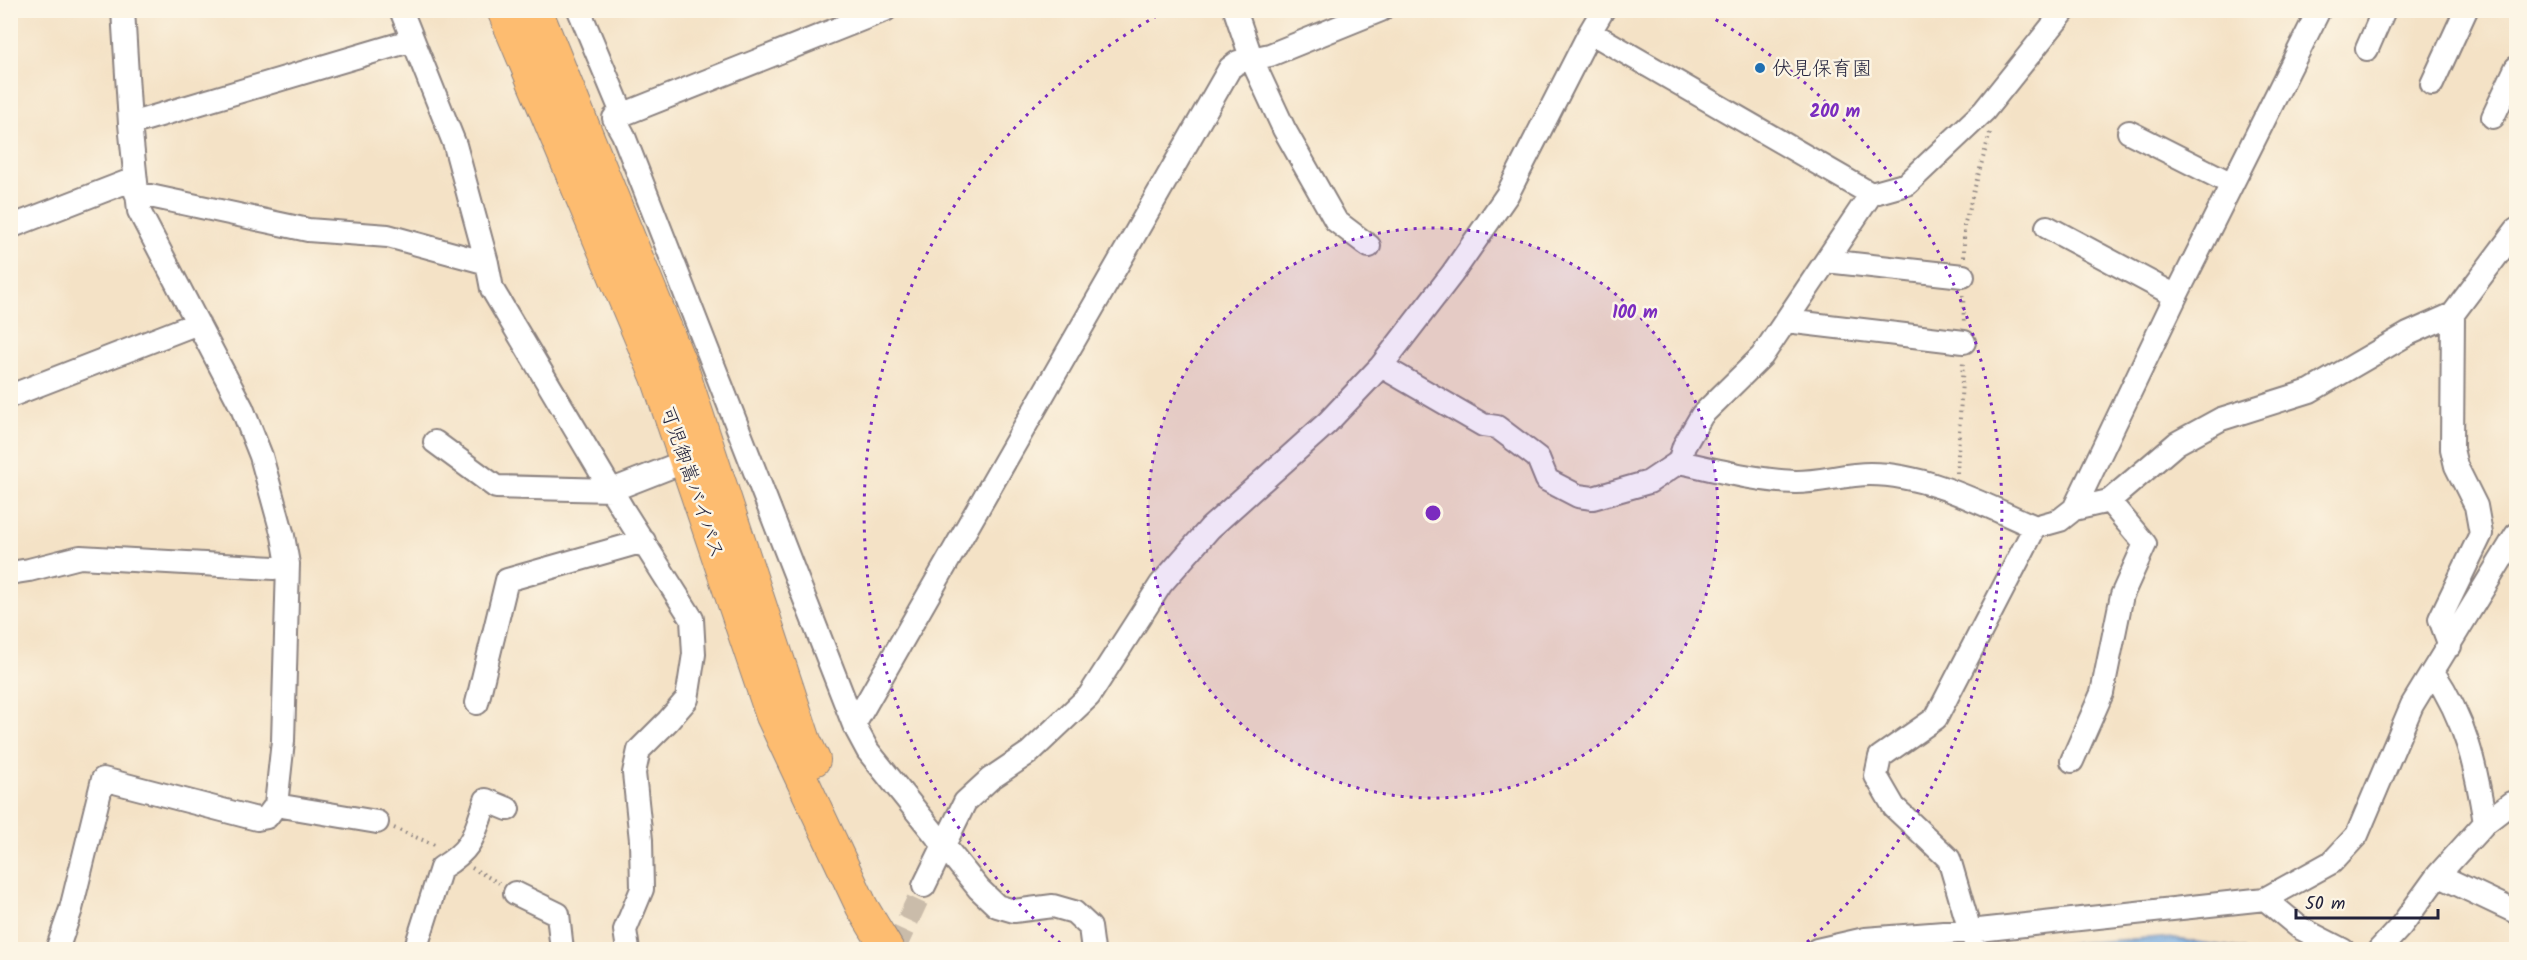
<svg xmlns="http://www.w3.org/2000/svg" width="2527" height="960" font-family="Kalam,'Klee One',sans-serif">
<defs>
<pattern id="water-rules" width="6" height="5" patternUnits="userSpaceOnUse" patternTransform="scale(1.5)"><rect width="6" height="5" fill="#78aee6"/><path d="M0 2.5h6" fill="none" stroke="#628dbc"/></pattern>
</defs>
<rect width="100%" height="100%" fill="#fcf5e5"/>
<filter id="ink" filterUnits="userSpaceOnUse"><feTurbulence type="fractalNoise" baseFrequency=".0167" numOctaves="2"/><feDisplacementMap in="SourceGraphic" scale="12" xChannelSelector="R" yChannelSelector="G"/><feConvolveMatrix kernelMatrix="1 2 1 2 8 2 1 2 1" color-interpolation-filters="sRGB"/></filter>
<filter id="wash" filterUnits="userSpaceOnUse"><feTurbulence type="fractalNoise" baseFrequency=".008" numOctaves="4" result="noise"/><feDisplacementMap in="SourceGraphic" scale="24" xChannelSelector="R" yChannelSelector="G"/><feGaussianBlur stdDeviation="1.35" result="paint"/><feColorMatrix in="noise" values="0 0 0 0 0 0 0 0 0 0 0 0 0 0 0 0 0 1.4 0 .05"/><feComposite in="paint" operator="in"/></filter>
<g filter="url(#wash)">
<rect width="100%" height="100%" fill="#f4e2c6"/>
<!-- water -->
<path fill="url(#water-rules)" stroke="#4d6890" stroke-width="1.5" d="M 2162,937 L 2245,949 L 2011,949 L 2031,946 Z"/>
</g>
<g filter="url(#ink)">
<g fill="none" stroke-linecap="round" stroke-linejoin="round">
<!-- minor-tunnel -->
<path stroke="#cabcaa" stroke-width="22" stroke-dasharray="22 11" stroke-linecap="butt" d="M 894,950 L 924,886"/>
<!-- minor casing -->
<g stroke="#8b8280" stroke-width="26">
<path id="minor" d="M 401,10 L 455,145 L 487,263 L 492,289 L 625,513 L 692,619 L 694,654 L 687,699 L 668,721 L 639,750 L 634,773 L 641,840 L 642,889 L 625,930 L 628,950
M 579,10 L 622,113
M 885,10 L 614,118 L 623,134 L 854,725 L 868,751 L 979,889 L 997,906 L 1014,911 L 1053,906 L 1074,912 L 1090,927 L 1093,950
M 1235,10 L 1252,60 L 1284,129 L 1336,221 L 1369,246
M 1590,32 L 1871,194
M 2367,49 L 2384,10
M 2432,84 L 2466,10
M 2493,117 L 2516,68
M 130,124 L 413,40
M 2129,132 L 2232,184
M 136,193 L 308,230 L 388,236 L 487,263
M 10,227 L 134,179
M 2047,227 L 2176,296
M 1826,261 L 1963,276
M 1786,321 L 1964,342
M 1381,366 L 1483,425 L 1497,427 L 1538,458 L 1547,480 L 1578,496 L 1593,498 L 1649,482 L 1679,462 L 1684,446 L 1702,415 L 1762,356 L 1871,194 L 1907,184 L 1984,111 L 2065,10
M 10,396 L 198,323
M 435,442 L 496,487 L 612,490 L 686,461
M 1679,462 C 1717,470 1757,481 1796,482 C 1821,482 1845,474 1870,474 C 1927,474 1984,505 2035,527
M 2074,509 L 2109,501 L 2177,443 L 2221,419 L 2310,391 L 2408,334 L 2453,314 L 2516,230
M 10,573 L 29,570 L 80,557 L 274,568 L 288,564
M 2450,646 L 2440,619 L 2481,534 L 2476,506 L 2456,466 L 2452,449 L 2453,314
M 2433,672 C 2466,721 2476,766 2485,823 L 2438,875
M 477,703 L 507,580 L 644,541
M 854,725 L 1230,68 L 1238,62 L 1270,55 L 1381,10
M 2072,761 L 2102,693 L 2122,595 L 2145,544 L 2109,501
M 276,805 L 377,822
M 2485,823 L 2511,803 L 2516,802
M 924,886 L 965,802 L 990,779 L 1030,752 L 1089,696 L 1161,584 L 1210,528 L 1327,423 L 1381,366 L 1452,274 L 1507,195 L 1590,32 L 1603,10
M 515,893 L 558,914 L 562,950
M 2265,899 L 2300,928 L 2343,950
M 57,950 L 71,909 L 103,779 L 257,819 L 267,817 L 276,805 L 283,741 L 288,564 L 283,536 L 261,456 L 242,408 L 139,211 L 130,124 L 123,10
M 415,950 L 441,868 C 474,848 474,835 486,800 L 508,809
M 1817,950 L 1865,939 L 1970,931 L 2265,899 L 2332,862 L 2357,835 L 2412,705 L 2516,535
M 1979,950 L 1970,931 L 1949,859 L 1894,807 L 1876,776 L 1880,757 L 1936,718 L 2035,527 L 2060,520 L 2074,509 L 2176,296 L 2319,10
M 2379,950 L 2401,926 L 2438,875 L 2516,912"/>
</g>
<!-- highway casing -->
<g stroke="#8b8280" stroke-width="34">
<path id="highway" d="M 503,10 L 657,377 L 772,716 L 862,907 L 888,950
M 536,10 L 682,368 L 805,741 L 814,760"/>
</g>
<!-- path -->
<path stroke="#8b8280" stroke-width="4" stroke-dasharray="1.5 4.5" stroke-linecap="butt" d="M 1964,257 L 1964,226 L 1990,133
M 1963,295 L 1964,323
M 1957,473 L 1963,361
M 394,828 L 437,846
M 472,868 L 499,883"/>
<!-- minor -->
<use href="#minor" stroke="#fff" stroke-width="22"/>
<!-- highway -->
<use href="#highway" stroke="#fdbc70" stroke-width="32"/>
</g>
</g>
<!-- distance rings -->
<circle cx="1433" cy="513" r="285" fill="#7b2cbf" fill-opacity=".12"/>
<g fill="none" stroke="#7b2cbf" stroke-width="3" stroke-dasharray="3 6">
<circle cx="1433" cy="513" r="285"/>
<path d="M1067 949A569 569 0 0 1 1166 11M1700 11A569 569 0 0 1 1799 949"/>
</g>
<!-- markers -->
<circle fill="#1f6fb2" stroke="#fcf5e5" stroke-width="2" cx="1760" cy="68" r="6"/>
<g text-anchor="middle" stroke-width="5" stroke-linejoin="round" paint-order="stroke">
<!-- poi labels -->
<g font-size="20" fill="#22223b" stroke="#fcf5e5" text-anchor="start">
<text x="1772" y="75">伏見保育園</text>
</g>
<!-- street labels -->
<g font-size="20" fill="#22223b" stroke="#fcf5e5">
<text transform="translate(693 482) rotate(71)" y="7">可児御嵩バイパス</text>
</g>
</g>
<circle cx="1433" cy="513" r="9" fill="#7b2cbf" stroke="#fcf5e5" stroke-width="3"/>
<g font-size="18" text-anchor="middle" font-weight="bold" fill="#7b2cbf" stroke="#fcf5e5" stroke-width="5" stroke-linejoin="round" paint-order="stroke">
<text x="1835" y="117">200 m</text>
<text x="1635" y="318">100 m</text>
</g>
<!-- margin -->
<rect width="2527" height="960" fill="none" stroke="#fcf5e5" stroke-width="36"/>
<!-- scale -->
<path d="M2296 909v9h142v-9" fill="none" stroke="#22223b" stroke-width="3"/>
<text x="2305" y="909" font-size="18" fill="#22223b" stroke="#fcf5e5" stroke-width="4.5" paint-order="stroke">50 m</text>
</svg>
